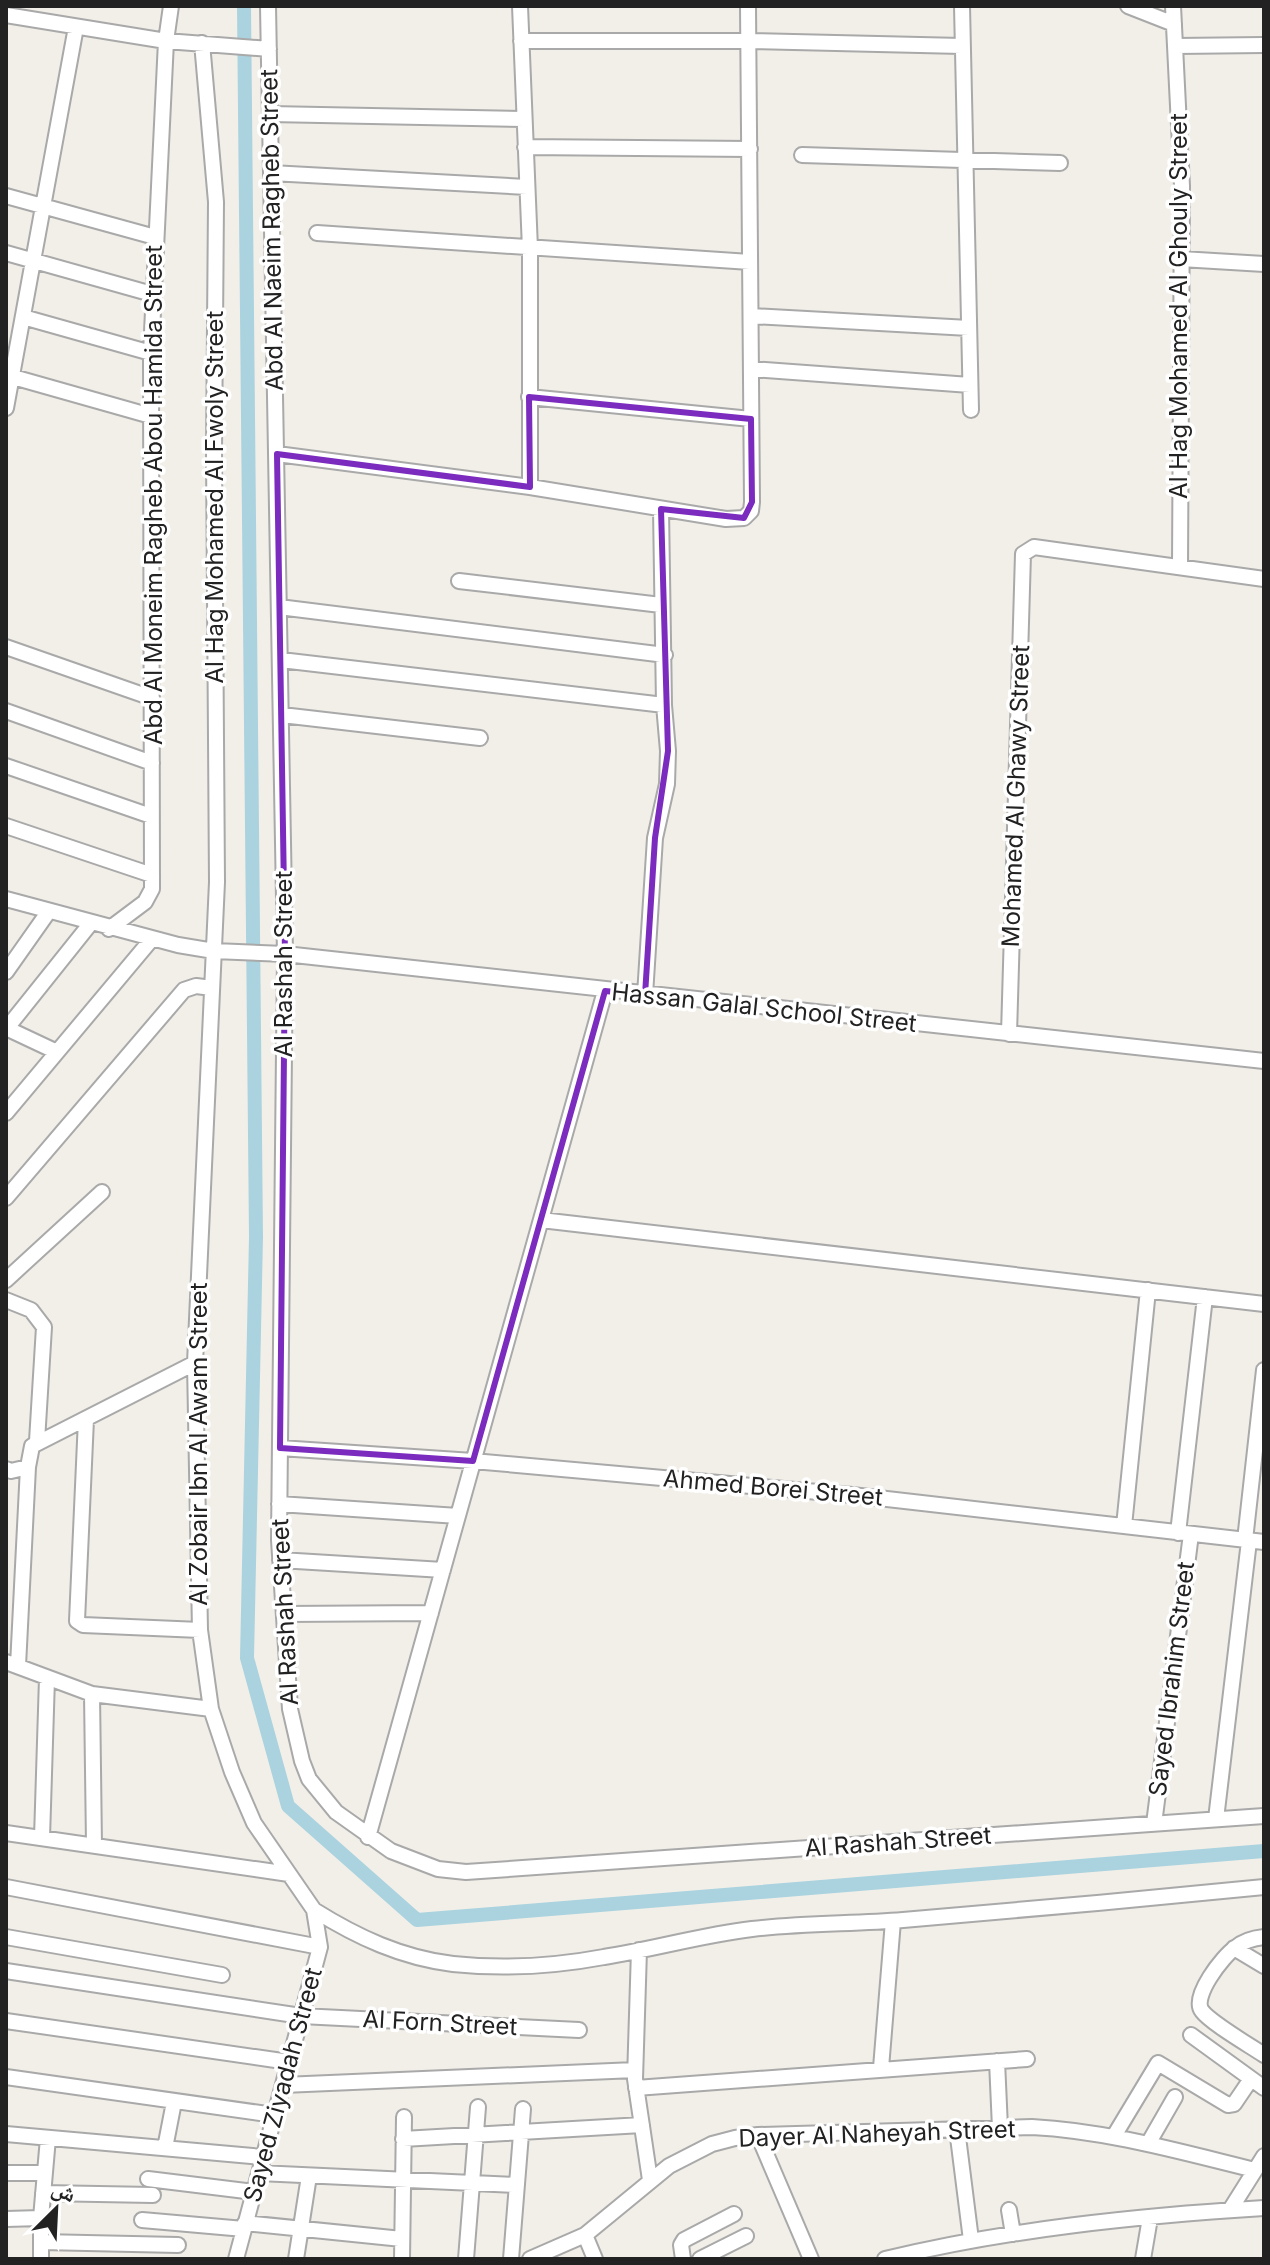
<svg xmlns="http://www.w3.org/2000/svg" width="1270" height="2265" font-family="Inter,'Noto Naskh Arabic',sans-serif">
<rect width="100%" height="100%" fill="#f2efe9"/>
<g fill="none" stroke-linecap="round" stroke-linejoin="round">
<!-- canal -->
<path stroke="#aad3df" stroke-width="14" d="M 244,6 L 256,1237 L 247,1658 L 288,1806 L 417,1920 L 1264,1851"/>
<!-- minor casing -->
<g stroke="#a9a9a9" stroke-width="18">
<path id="minor" d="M 268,6 L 285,954 L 279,1540 L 290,1709 L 302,1761 L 309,1779 L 336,1812 L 391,1851 L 438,1869 L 466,1872 L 1264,1816
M 520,6 L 530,249 L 530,487
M 962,6 L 971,410
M 1128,6 L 1174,24
M 1173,6 L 1182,186 L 1180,567
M 6,15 L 166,41 L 269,49
M 521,41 L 749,41 L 962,46
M 202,43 L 216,202 L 214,452 L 217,882 L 195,1363 L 200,1630 L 211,1709 L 232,1772 L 254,1823 L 314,1910 L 320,1947 L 236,2259
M 1176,46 L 1264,45
M 270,114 L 524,119
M 525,147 L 750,149
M 802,155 L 1060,163
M 271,173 L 527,187
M 6,196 L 155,237
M 317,233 L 750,262
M 6,253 L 152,294
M 1181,259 L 1264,264
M 751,316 L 969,328
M 23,317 L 151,353
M 751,369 L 970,385
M 6,375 L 151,416
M 529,397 L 751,419
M 6,408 L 76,27
M 277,454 L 530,487 L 726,519 L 744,518 L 751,511 L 752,502 L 748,6
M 459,581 L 661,605
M 279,607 L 665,655
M 6,647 L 152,698
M 281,660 L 664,705
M 6,711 L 152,763
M 282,715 L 480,738
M 6,766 L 151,816
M 6,826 L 152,875
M 6,899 L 178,945 L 214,951 L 285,954 L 1264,1061
M 109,929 L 145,902 L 152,889 L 151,353 L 166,41 L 171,6
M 6,972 L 49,911
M 645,995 L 655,838 L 667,784 L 668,751 L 664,705 L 661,509
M 6,1028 L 57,1052
M 7,1028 L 91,923
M 1009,1034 L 1023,554 L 1034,547 L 1264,579
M 6,1113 L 151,940
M 6,1198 L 184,990 L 196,986 L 212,988
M 541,1220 L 1264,1304
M 6,1280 L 102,1192
M 6,1300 L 31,1310 L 44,1327 L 37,1441
M 86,1419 L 77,1621 L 83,1625 L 200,1630
M 280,1448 L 473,1461 L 852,1495 L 1264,1542
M 6,1469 L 11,1471 L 28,1467
M 279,1504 L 458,1516
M 1124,1526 L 1148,1290
M 1178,1533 L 1205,1297
M 1245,1540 L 1264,1370
M 280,1560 L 443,1570
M 284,1614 L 431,1613
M 6,1662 L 92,1694 L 211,1709
M 18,1666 L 28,1467 L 32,1446 L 195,1363
M 92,1694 L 94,1845
M 1216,1819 L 1249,1541
M 1154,1824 L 1191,1534
M 6,1833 L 289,1874
M 368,1837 L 605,991
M 42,1838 L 47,1678
M 6,1887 L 320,1947
M 314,1910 C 357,1937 402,1958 453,1964 C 502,1969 556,1966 604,1957 C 654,1949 702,1935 752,1929 C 802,1923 853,1924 903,1920 C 1023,1910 1144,1899 1264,1887
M 6,1937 L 222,1975
M 1264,1937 C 1254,1938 1243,1941 1235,1948 C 1223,1956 1191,1997 1202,2011 C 1211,2023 1249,2045 1264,2055
M 1234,1948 L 1264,1966
M 639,1950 L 635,2079 L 650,2180
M 6,1971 L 301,2016 L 579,2030
M 6,2021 L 289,2062
M 1191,2035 L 1264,2088
M 997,2061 L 1000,2128
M 881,2068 L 893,1921
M 6,2077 L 274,2115
M 283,2085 L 635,2070
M 636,2088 L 1027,2059
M 957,2129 L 971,2240
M 6,2134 L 263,2157
M 758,2135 L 811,2259
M 1114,2136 L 1158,2063 L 1228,2105 L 1234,2104 L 1251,2079
M 403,2139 L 642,2125
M 1148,2144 L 1175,2097
M 165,2148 L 174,2102
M 6,2173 L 45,2173
M 259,2173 L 517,2185
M 148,2179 L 254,2192
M 43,2193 L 153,2195
M 1009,2210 L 1013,2234
M 1230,2210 L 1264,2156
M 6,2219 L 41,2218
M 142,2220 L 244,2229
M 245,2223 L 402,2239
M 585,2235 L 595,2259
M 41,2242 L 178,2245
M 41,2259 L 41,2218 L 48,2138
M 296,2259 L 309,2176
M 402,2259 L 404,2117
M 466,2259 L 478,2107
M 511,2259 L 523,2109
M 530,2259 L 585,2235 L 669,2166 L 712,2144 L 735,2138 L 758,2135 L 1032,2127 C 1108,2131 1181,2152 1255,2170
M 683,2259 L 681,2245 L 684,2240 L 734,2214
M 700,2259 L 746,2236
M 885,2259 C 1009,2229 1137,2216 1264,2208
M 1143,2259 L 1150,2218"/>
</g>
<!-- minor -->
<use href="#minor" stroke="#fff" stroke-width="14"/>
</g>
<!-- marked area -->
<path fill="none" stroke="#7b2cbf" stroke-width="6" stroke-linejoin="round" d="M 529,397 L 751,419 L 752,502 L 744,518 L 661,509 L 668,751 L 655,838 L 645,995 L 605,991 L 473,1461 L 280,1448 L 285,954 L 277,454 L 530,487 Z"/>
<g text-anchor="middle" stroke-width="7" stroke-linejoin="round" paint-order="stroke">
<!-- street labels -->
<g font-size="24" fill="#222" stroke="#fff">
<text transform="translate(272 230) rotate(-91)" y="8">Abd Al Naeim Ragheb Street</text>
<text transform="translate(1179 306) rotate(-90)" y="8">Al Hag Mohamed Al Ghouly Street</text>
<text transform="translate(154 495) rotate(-90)" y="8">Abd Al Moneim Ragheb Abou Hamida Street</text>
<text transform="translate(215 497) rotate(-90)" y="8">Al Hag Mohamed Al Fwoly Street</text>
<text transform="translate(1016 796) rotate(-88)" y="8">Mohamed Al Ghawy Street</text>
<text transform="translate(284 964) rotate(-90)" y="8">Al Rashah Street</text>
<text transform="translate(764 1008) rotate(6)" y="8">Hassan Galal School Street</text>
<text transform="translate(199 1444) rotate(-90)" y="8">Al Zobair Ibn Al Awam Street</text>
<text transform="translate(773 1488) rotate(5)" y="8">Ahmed Borei Street</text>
<text transform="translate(285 1612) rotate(-93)" y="8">Al Rashah Street</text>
<text transform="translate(1172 1679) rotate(-83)" y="8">Sayed Ibrahim Street</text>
<text transform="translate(898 1842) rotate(-4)" y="8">Al Rashah Street</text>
<text transform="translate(440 2023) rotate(3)" y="8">Al Forn Street</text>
<text transform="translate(283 2085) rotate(-75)" y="8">Sayed Ziyadah Street</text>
<text transform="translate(877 2134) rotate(-2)" y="8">Dayer Al Naheyah Street</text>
</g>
</g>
<!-- border -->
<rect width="1270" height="2265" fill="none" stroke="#222222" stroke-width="16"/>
<!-- north arrow -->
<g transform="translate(56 2209) rotate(24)" stroke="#ffffff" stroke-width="6" paint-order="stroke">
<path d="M0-6L14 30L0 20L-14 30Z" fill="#222222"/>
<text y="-12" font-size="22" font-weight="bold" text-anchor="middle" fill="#222222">ش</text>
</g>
</svg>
